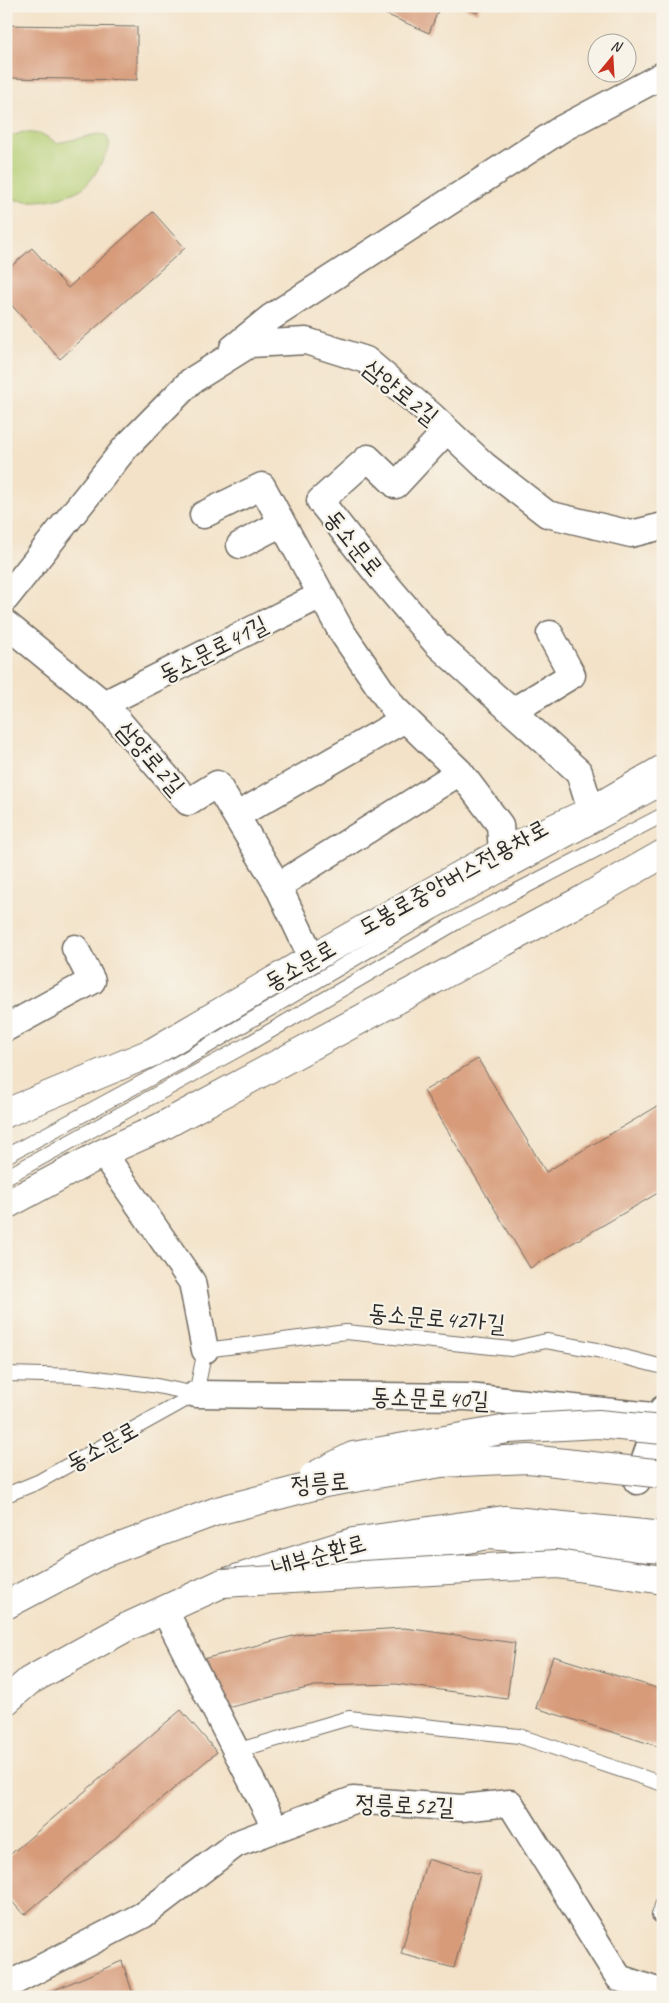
<svg xmlns="http://www.w3.org/2000/svg" width="669" height="2003" font-family="Caveat,'Poor Story',sans-serif">
<rect width="100%" height="100%" fill="#f7f3e8"/>
<filter id="ink" filterUnits="userSpaceOnUse"><feTurbulence type="fractalNoise" baseFrequency=".02" numOctaves="2"/><feDisplacementMap in="SourceGraphic" scale="10" xChannelSelector="R" yChannelSelector="G"/><feConvolveMatrix kernelMatrix="1 2 1 2 8 2 1 2 1" color-interpolation-filters="sRGB"/></filter>
<filter id="wash" filterUnits="userSpaceOnUse"><feTurbulence type="fractalNoise" baseFrequency=".0096" numOctaves="4" result="noise"/><feDisplacementMap in="SourceGraphic" scale="20" xChannelSelector="R" yChannelSelector="G"/><feGaussianBlur stdDeviation="1.12" result="paint"/><feColorMatrix in="noise" values="0 0 0 0 0 0 0 0 0 0 0 0 0 0 0 0 0 1.4 0 .05"/><feComposite in="paint" operator="in"/></filter>
<g filter="url(#wash)">
<rect width="100%" height="100%" fill="#f3e2c8"/>
<!-- green -->
<path fill="#b3cd72" stroke="#6f7c4e" d="M 23,132 L 42,134 L 57,143 L 98,134 L 105,135 C 113,143 109,149 104,158 C 98,169 93,179 84,187 C 67,199 25,207 6,196 L 6,138 Z"/>
<g id="blocks">
<!-- building -->
<path fill="#d79b7a" d="M 367,6 L 440,6 L 429,33 Z
M 461,6 L 480,6 L 477,13 Z
M 6,25 L 137,27 L 137,80 L 6,78 Z
M 153,212 L 185,248 L 60,359 L 6,299 L 6,271 L 32,248 L 68,288 Z
M 478,1059 L 546,1172 L 663,1103 L 663,1190 L 530,1268 L 424,1091 Z
M 404,1628 L 515,1643 L 507,1699 L 396,1684 L 315,1686 L 219,1710 L 203,1659 L 301,1634 Z
M 553,1656 L 663,1690 L 663,1748 L 536,1708 Z
M 181,1710 L 217,1752 L 24,1915 L 6,1895 L 6,1858 Z
M 427,1859 L 480,1874 L 454,1968 L 401,1954 Z
M 122,1961 L 134,1997 L 38,1997 Z"/>
</g>
</g>
<g filter="url(#ink)">
<use href="#blocks" fill-opacity="0" stroke="#716b62" stroke-width="1"/>
<g fill="none" stroke-linecap="round" stroke-linejoin="round">
<!-- lane casing -->
<g stroke="#716b62" stroke-width="16">
<path id="lane" d="M 6,1156 L 184,1060 L 433,912 L 663,788
M 6,1177 L 248,1044 L 457,922 L 663,815
M 6,1374 L 81,1376 L 152,1385 L 196,1394 L 205,1350 L 346,1332 L 511,1349 L 546,1341 L 597,1350 L 663,1367
M 6,1495 L 38,1482 L 196,1394
M 236,1751 L 349,1718 L 519,1736 L 663,1784
M 663,1903 L 659,1915 L 663,1918"/>
</g>
<!-- street casing -->
<g stroke="#716b62" stroke-width="29">
<path id="street" d="M 233,348 L 270,318 L 563,128 L 663,75
M 447,430 L 396,485 L 368,458 L 320,501 L 379,576 L 437,644 L 579,772 L 591,811
M 203,515 L 262,486 L 341,631 L 393,707 L 460,772 L 500,825 L 502,852
M 240,545 L 282,523
M 6,598 L 125,448 L 191,381 L 250,344 L 306,341 L 366,360 L 431,415 L 484,465 L 547,514 L 631,534 L 663,526
M 6,624 L 104,704 L 188,802 L 217,784 L 278,886 L 312,958
M 104,704 L 321,595
M 513,711 L 572,675 L 550,634
M 236,816 L 405,719
M 278,886 L 460,772
M 6,1028 L 92,981 L 75,948
M 103,1153 L 192,1282 L 205,1350
M 196,1394 L 468,1397 L 662,1417
M 637,1481 L 663,1409
M 168,1617 L 276,1829
M 6,1986 L 143,1915 L 236,1844 L 353,1800 L 462,1808 L 510,1803 L 619,1978 L 663,1993"/>
</g>
<!-- primary casing -->
<g stroke="#716b62" stroke-width="30">
<path id="primary" d="M 6,1113 L 153,1052 L 312,958 L 502,852 L 591,811 L 663,769
M 6,1205 L 103,1153 L 159,1128 L 582,900 L 663,854
M 317,1569 L 487,1535 L 663,1549"/>
</g>
<!-- highway casing -->
<g stroke="#716b62" stroke-width="30">
<path id="highway" d="M 6,1701 L 29,1681 L 125,1628 L 223,1583 L 353,1542 L 504,1520 L 663,1536"/>
</g>
<!-- lane -->
<use href="#lane" stroke="#fff" stroke-width="14"/>
<!-- street -->
<use href="#street" stroke="#fff" stroke-width="26"/>
<!-- primary -->
<use href="#primary" stroke="#fff" stroke-width="28"/>
<!-- highway -->
<use href="#highway" stroke="#fff" stroke-width="28"/>
<!-- highway-bridge casing -->
<g stroke="#716b62" stroke-width="30" stroke-linecap="butt">
<path id="highway-bridge" d="M 314,1476 L 353,1456 L 508,1429 L 598,1424 L 663,1430
M 223,1583 L 557,1564 L 663,1580
M 6,1605 L 104,1553 L 217,1511 L 325,1483 L 441,1463 L 529,1459 L 663,1474"/>
</g>
<!-- highway-bridge -->
<use href="#highway-bridge" stroke="#fff" stroke-width="28"/>
</g>
</g>
<g text-anchor="middle" stroke-width="4.5" stroke-linejoin="round" paint-order="stroke">
<!-- street labels -->
<g font-size="24" fill="#2b2b2b" stroke="#f7f3e8">
<text transform="translate(401 392) rotate(39)" y="8">삼양로2길</text>
<text transform="translate(354 543) rotate(51)" y="8">동소문로</text>
<text transform="translate(213 649) rotate(-27)" y="8">동소문로41길</text>
<text transform="translate(151 758) rotate(49)" y="8">삼양로2길</text>
<text transform="translate(453 877) rotate(-29)" y="8">도봉로중앙버스전용차로</text>
<text transform="translate(300 965) rotate(-30)" y="8">동소문로</text>
<text transform="translate(437 1318) rotate(5)" y="8">동소문로42가길</text>
<text transform="translate(430 1398) rotate(2)" y="8">동소문로40길</text>
<text transform="translate(102 1446) rotate(-29)" y="8">동소문로</text>
<text transform="translate(320 1483) rotate(-5)" y="8">정릉로</text>
<text transform="translate(319 1555) rotate(-16)" y="8">내부순환로</text>
<text transform="translate(405 1805) rotate(2)" y="8">정릉로52길</text>
</g>
</g>
<!-- margin -->
<rect width="669" height="2003" fill="none" stroke="#f7f3e8" stroke-width="25"/>
<!-- north arrow -->
<g transform="translate(612 58) rotate(18)"><circle r="24" fill="#f7f3e8" stroke="#a5a39c"/>
<path d="M0-4L9 19L0 12L-9 19Z" fill="#c8321e"/>
<text y="-8" font-size="14" font-weight="bold" text-anchor="middle" fill="#2b2b2b">N</text>
</g>
</svg>
